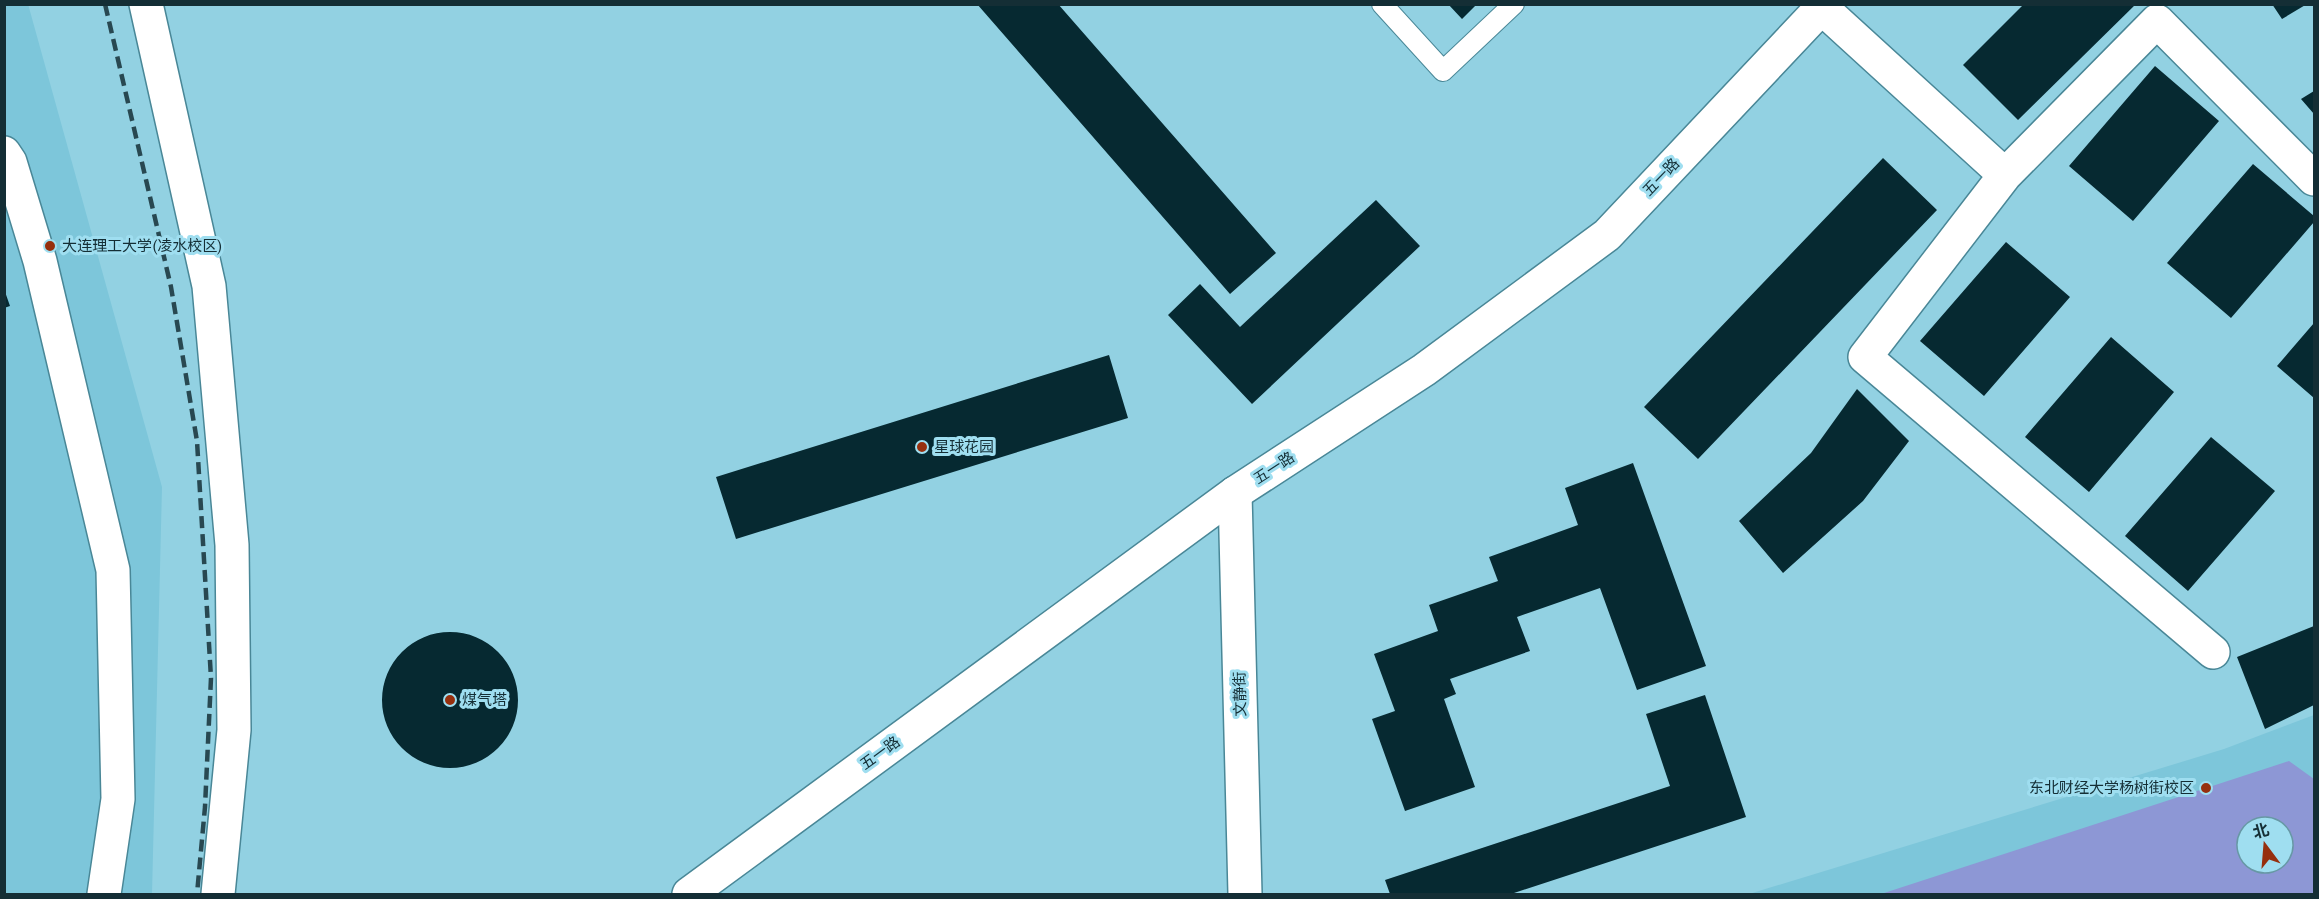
<svg xmlns="http://www.w3.org/2000/svg" width="2319" height="899" font-family="'Crimson Pro','Noto Sans SC',serif">
<rect width="100%" height="100%" fill="#92d1e2"/>
<!-- built -->
<path fill="#7dc6da" fill-rule="evenodd" d="M 28,4 L 162,487 L 152,894 L 5,894 L 4,5 Z
M 2314,715 L 2314,894 L 1749,894 L 2224,749 ZM 2247,827 L 2283,827 L 2283,863 L 2247,863 Z"/>
<!-- green -->
<path fill="#8d97d5" fill-rule="evenodd" d="M 2289,761 L 2314,779 L 2314,894 L 1881,894 ZM 2247,827 L 2283,827 L 2283,863 L 2247,863 Z"/>
<!-- building -->
<path fill="#062931" d="M 977,4 L 1058,4 L 1276,253 L 1230,294 Z
M 1448,4 L 1477,4 L 1462,19 Z
M 2024,4 L 2136,4 L 2018,120 L 1963,65 Z
M 2272,4 L 2307,4 L 2282,19 Z
M 2155,66 L 2219,121 L 2133,221 L 2069,166 Z
M 2314,91 L 2314,114 L 2301,99 Z
M 1883,158 L 1937,210 L 1698,459 L 1644,407 Z
M 2253,164 L 2314,216 L 2314,222 L 2231,318 L 2167,263 Z
M 1376,200 L 1420,246 L 1252,404 L 1168,315 L 1200,284 L 1240,327 Z
M 2006,242 L 2070,297 L 1984,396 L 1920,341 Z
M 4,289 L 10,306 L 4,308 Z
M 2314,323 L 2314,398 L 2277,366 Z
M 2111,337 L 2174,392 L 2089,492 L 2025,437 Z
M 1109,355 L 1128,418 L 736,539 L 716,477 Z
M 1857,389 L 1909,441 L 1863,501 L 1783,573 L 1739,521 L 1811,453 Z
M 2211,437 L 2275,491 L 2188,591 L 2125,536 Z
M 1633,463 L 1706,666 L 1637,690 L 1600,588 L 1517,617 L 1530,651 L 1450,679 L 1456,694 L 1444,699 L 1475,787 L 1405,811 L 1372,719 L 1395,711 L 1374,654 L 1438,631 L 1429,605 L 1498,581 L 1489,557 L 1578,525 L 1565,488 Z
M 2314,626 L 2314,705 L 2265,729 L 2237,657 Z
M382 700a68 68 0 1 1 136 0a68 68 0 1 1-136 0Z
M 1705,695 L 1746,817 L 1511,894 L 1390,894 L 1385,880 L 1670,786 L 1646,714 Z"/>
<g fill="none" stroke-linecap="round" stroke-linejoin="round">
<!-- service casing -->
<g stroke="#498797" stroke-width="22">
<path id="service" d="M 1382,4 L 1443,71 L 1514,4"/>
</g>
<!-- minor casing -->
<g stroke="#498797" stroke-width="36">
<path id="minor" d="M 146,4 L 209,286 L 232,545 L 234,730 L 218,894
M 1822,8 L 2005,175
M 4,153 L 10,162 L 40,261 L 113,570 L 118,799 L 104,894
M 2213,652 L 1865,357 L 2005,175 L 2157,21 L 2314,179"/>
</g>
<!-- tertiary casing -->
<g stroke="#498797" stroke-width="36">
<path id="tertiary" d="M 1235,493 L 1245,894"/>
</g>
<!-- secondary casing -->
<g stroke="#498797" stroke-width="36">
<path id="secondary" d="M 689,894 L 1235,493 L 1424,370 L 1607,235 L 1825,4"/>
</g>
<!-- service -->
<use href="#service" stroke="#fff" stroke-width="20"/>
<!-- minor -->
<use href="#minor" stroke="#fff" stroke-width="33"/>
<!-- tertiary -->
<use href="#tertiary" stroke="#fff" stroke-width="33"/>
<!-- secondary -->
<use href="#secondary" stroke="#fff" stroke-width="33"/>
<!-- rail -->
<path stroke="#284851" stroke-width="4.5" stroke-dasharray="12 6" stroke-linecap="butt" d="M 105,4 L 171,287 L 197,441 L 211,678 L 205,807 L 197,894"/>
</g>
<!-- markers -->
<g fill="#962f0e" stroke="#9fdef0" stroke-width="2">
<circle cx="50" cy="246" r="6"/>
<circle cx="922" cy="447" r="6"/>
<circle cx="450" cy="700" r="6"/>
<circle cx="2206" cy="788" r="6"/>
</g>
<g text-anchor="middle" stroke-width="6" stroke-linejoin="round" paint-order="stroke">
<!-- street labels -->
<g font-size="15" fill="#142e35" stroke="#9fdef0">
<text transform="translate(1661 177) rotate(-46)" y="5">五一路</text>
<text transform="translate(1274 468) rotate(-33)" y="5">五一路</text>
<text transform="translate(1240 694) rotate(-91)" y="5">文静街</text>
<text transform="translate(880 753) rotate(-36)" y="5">五一路</text>
</g>
<!-- poi labels -->
<g font-size="15" fill="#142e35" stroke="#9fdef0" text-anchor="start">
<text x="62" y="251">大连理工大学(凌水校区)</text>
<text x="934" y="452">星球花园</text>
<text x="462" y="705">煤气塔</text>
<text x="2194" y="793" text-anchor="end">东北财经大学杨树街校区</text>
</g>
</g>
<!-- border -->
<rect width="2319" height="899" fill="none" stroke="#142e35" stroke-width="12"/>
<!-- north arrow -->
<g transform="translate(2265 845) rotate(344)"><circle r="28" fill="#9fdef0" stroke="#6798a5" stroke-width="1.5"/>
<path d="M0-4.5L10 22L0 15L-10 22Z" fill="#962f0e"/>
<text y="-9" font-size="16" font-weight="bold" text-anchor="middle" fill="#142e35">北</text>
</g>
</svg>
